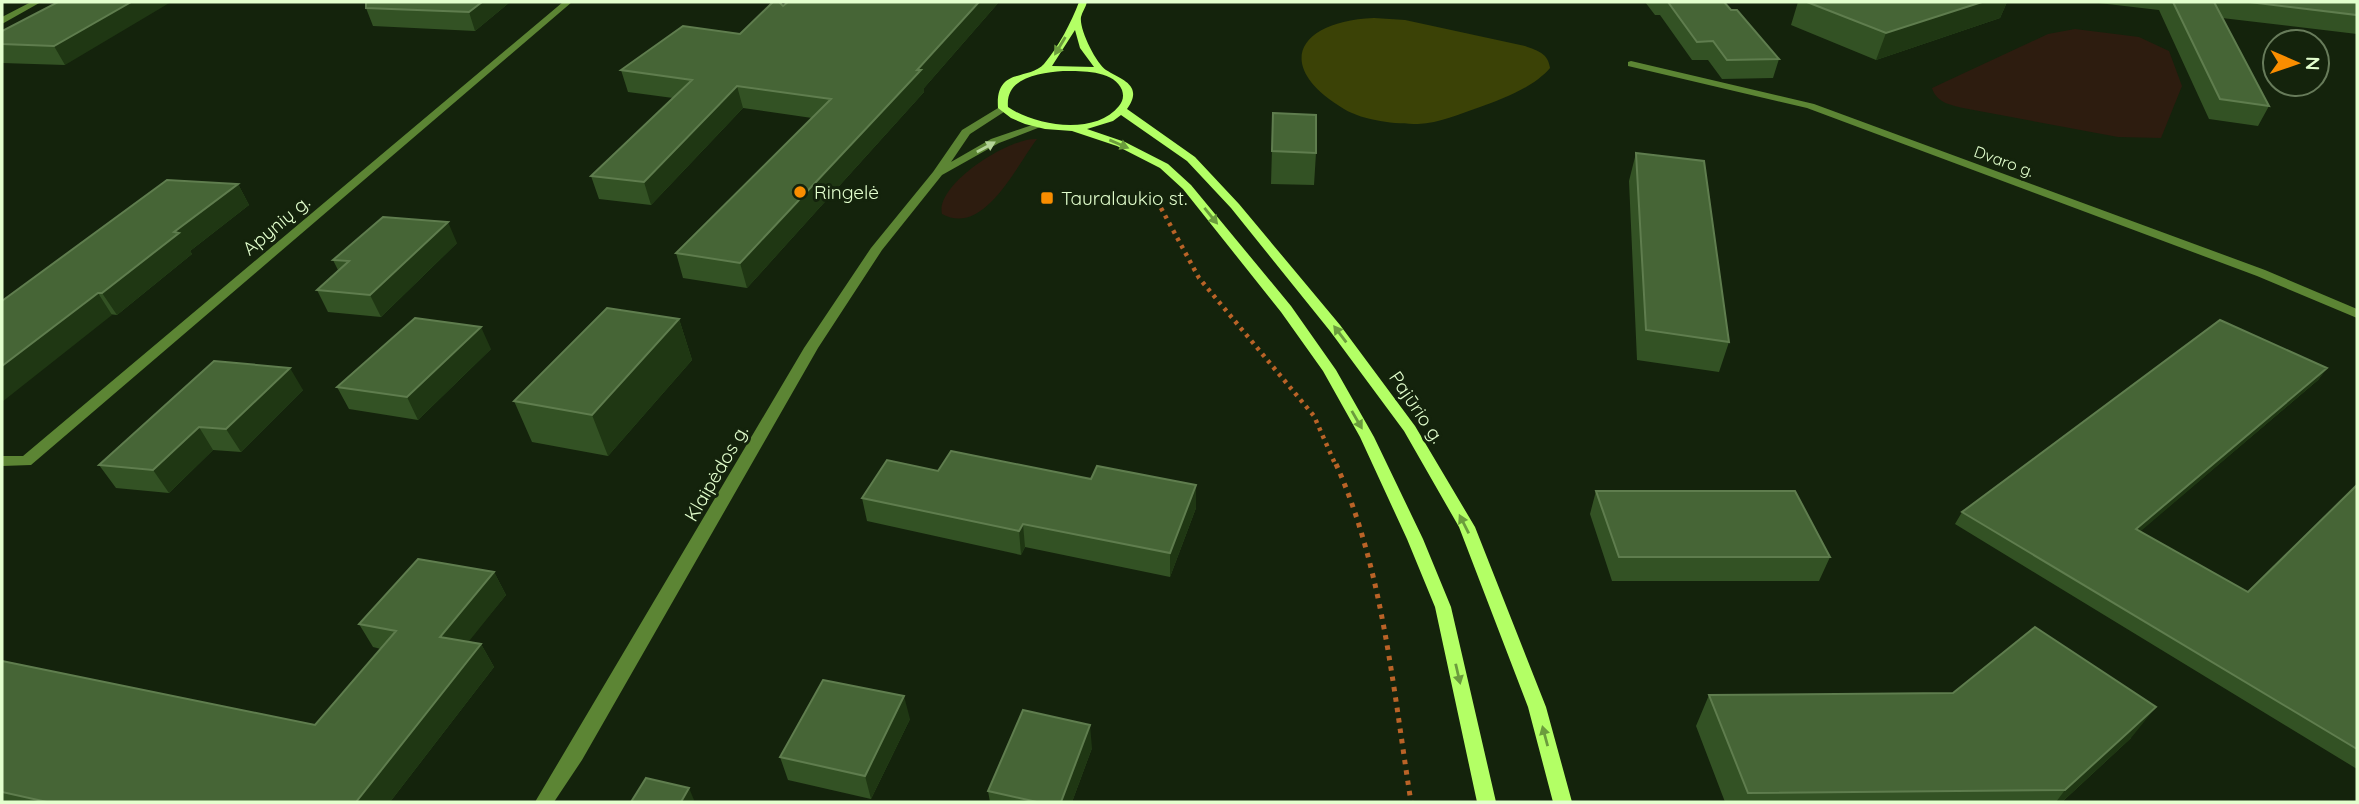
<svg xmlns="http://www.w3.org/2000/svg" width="2359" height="804" font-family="Quicksand,sans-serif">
<rect width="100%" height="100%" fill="#14230c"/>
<!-- green -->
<path fill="#2d1c0f" d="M 2075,29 L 2139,37 L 2169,51 L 2182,86 L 2161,138 L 2118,137 L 1963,108 C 1950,105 1936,102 1932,88 L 2048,34 Z
M 1037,139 C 1016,166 984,237 942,214 C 935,184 1010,137 1037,139 Z"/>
<!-- water -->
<path fill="#3b4206" d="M 1374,18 L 1405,20 L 1525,46 C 1538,51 1548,53 1550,68 C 1534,87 1503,99 1480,107 C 1459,114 1440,123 1418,124 C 1396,124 1364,121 1344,109 C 1272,66 1298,21 1374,18 Z"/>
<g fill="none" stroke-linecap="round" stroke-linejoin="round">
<!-- path-far1 -->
<path stroke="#ba6327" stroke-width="4.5" stroke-dasharray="3.5 5" stroke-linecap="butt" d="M 1161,208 L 1199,278 L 1314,416 L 1336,466"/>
<!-- path -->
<path stroke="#ba6327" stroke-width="5" stroke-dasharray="4.5 6" stroke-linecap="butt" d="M 1336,464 C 1383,569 1393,689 1411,802"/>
<!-- minor -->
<path fill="#5c8534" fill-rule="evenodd" d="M 31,2 L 41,2 L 2,24 L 2,17 Z
M 563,2 L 572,2 L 31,465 L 2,466 L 2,456 L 23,456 Z
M 1631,61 L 1814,104 L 2265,270 L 2357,309 L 2357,318 L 2257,276 L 1807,108 L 1628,66 L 1628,62 Z
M 1003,105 L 1008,108 L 1007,110 L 970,134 L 951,162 L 991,139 L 1038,123 L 1043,126 L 999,143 L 942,175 L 882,250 L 818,348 L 582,760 L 554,802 L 535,802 L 804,348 L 871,248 L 933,172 L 962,130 Z"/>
<!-- secondary -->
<path fill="#b3ff65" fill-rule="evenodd" d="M 1079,2 L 1087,2 C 1086,7 1082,12 1081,17 C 1079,29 1096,63 1106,70 C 1122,80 1144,85 1127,109 L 1195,157 L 1239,204 L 1340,325 L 1415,426 L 1475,527 L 1546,707 L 1572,802 L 1553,802 L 1528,707 L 1459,527 L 1404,431 L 1330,331 L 1231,208 L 1187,161 L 1121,115 L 1113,121 L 1087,129 L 1125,142 L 1168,164 L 1191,185 L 1291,306 L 1336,370 L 1374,437 L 1423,539 L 1451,607 L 1496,802 L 1477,802 L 1435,607 L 1407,539 L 1360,437 L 1323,371 L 1281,312 L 1183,189 L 1160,168 L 1117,146 L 1072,131 L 1045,129 L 1025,124 L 1011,118 L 998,108 C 995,67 1028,81 1044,64 C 1059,46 1071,23 1079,2 ZM 1075,30 L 1080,48 L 1094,67 L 1052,66 ZM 1063,71 C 1081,71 1114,70 1122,90 C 1124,96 1123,101 1119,106 C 1095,136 1035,126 1008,107 C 1005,77 1040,73 1063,71 Z"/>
</g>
<!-- wall -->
<path fill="#335224" d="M 58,2 L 65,65 L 2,63 L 2,31 Z
M 366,2 L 510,2 L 475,31 L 373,26 L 366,8 Z
M 788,2 L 999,2 L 924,88 L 924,92 L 747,288 L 683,278 L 676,253 L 812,118 L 743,108 L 651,205 L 599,199 L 591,176 L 673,98 L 628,92 L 621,70 L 740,34 L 783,6 Z
M 1645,2 L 1724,2 L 1731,10 L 1779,59 L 1773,78 L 1722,79 L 1708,60 L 1692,60 L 1660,15 L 1655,15 Z
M 1798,2 L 2007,2 L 2000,18 L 1876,60 L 1791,25 Z
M 2090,2 L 2357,2 L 2357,34 L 2222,18 L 2269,106 L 2258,126 L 2209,119 L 2159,10 Z
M 1273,113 L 1316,153 L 1314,185 L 1271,184 Z
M 1636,153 L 1729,342 L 1719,372 L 1637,360 L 1629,181 Z
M 238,184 L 249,205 L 190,251 L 192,254 L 117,315 L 2,301 Z
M 457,243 L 381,317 L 328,312 L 317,290 L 338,270 L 333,260 Z
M 679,319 L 692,360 L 608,456 L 532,442 L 514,401 Z
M 491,349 L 418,420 L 349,409 L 337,387 Z
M 214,361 L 303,390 L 241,452 L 213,450 L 169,493 L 116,488 L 99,465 Z
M 2327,368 L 2318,380 L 2140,531 L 2248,592 L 2357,485 L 2357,769 L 1955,524 L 1962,512 Z
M 938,471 L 1196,485 L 1196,508 L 1170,577 L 1025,547 L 1021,555 L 867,521 L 862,498 Z
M 1596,491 L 1830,557 L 1819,581 L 1612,581 L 1590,514 Z
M 494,572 L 506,595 L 468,641 L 481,644 L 494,667 L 390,802 L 2,802 L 2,661 L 315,725 L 381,649 L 373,647 L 359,624 Z
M 1709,695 L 2131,738 L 2062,802 L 1725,802 L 1696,726 Z
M 910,719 L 871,799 L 788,780 L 780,757 Z
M 1092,748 L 1072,802 L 990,802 L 988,791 Z"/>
<!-- shaded-wall -->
<path fill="#1f3713" d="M 131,2 L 171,2 L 65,65 L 54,46 Z
M 482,2 L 510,2 L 475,31 L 469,12 Z
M 979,2 L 999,2 L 924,88 L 924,92 L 747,288 L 740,263 Z
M 1982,2 L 2007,2 L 2000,18 L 1876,60 L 1886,33 Z
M 737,86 L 743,108 L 651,205 L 644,182 Z
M 238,184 L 249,205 L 190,251 L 192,254 L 117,315 L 102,293 L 174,232 Z
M 448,222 L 457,243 L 381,317 L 370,295 Z
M 98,293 L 112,315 L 2,402 L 2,366 Z
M 679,319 L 692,360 L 608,456 L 592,415 Z
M 481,327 L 491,349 L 418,420 L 407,397 Z
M 290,368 L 303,390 L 241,452 L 226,429 Z
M 2327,368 L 2318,380 L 2128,542 L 2136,529 Z
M 199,427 L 213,450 L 169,493 L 153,470 Z
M 1196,485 L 1196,508 L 1170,577 L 1170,553 Z
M 1023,524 L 1025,547 L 1021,555 L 1019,531 Z
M 494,572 L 506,595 L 454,660 L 440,637 Z
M 481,644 L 494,667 L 390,802 L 356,802 Z
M 904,696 L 910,719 L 871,799 L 865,776 Z
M 2156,707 L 2131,738 L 2062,802 L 2056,802 L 2065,790 Z
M 1090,725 L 1092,748 L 1072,802 L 1061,802 Z
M 689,788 L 694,800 L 693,802 L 681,802 Z"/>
<!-- building -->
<path fill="#466536" stroke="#5f7d4e" stroke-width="2" d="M 58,2 L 131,2 L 54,46 L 2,44 L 2,31 Z
M 366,2 L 482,2 L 469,12 L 366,8 Z
M 773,2 L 779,2 L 783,6 L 788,2 L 979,2 L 917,70 L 921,70 L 740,263 L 676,253 L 831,99 L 737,86 L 644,182 L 591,176 L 692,80 L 621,70 L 683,26 L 740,34 Z
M 1668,2 L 1724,2 L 1731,10 L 1737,10 L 1779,59 L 1727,60 L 1713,41 L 1697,42 Z
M 1807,2 L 1982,2 L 1886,33 Z
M 2173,2 L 2214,2 L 2269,106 L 2220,99 Z
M 2249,2 L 2357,2 L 2357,15 Z
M 1273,113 L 1316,115 L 1316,153 L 1272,151 Z
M 1636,153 L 1704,161 L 1729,342 L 1646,330 Z
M 167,180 L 238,184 L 174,232 L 179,233 L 102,293 L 98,293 L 2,366 L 2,301 Z
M 383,217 L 448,222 L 370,295 L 317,290 L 349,261 L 333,260 Z
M 607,308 L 679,319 L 592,415 L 514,401 Z
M 415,318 L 481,327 L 407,397 L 337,387 Z
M 2220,320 L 2327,368 L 2136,529 L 2248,592 L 2357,485 L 2357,749 L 1962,512 Z
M 214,361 L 290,368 L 226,429 L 199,427 L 153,470 L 99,465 Z
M 951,451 L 1091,479 L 1097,466 L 1196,485 L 1170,553 L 1023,524 L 1019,531 L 862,498 L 887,460 L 938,471 Z
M 1596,491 L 1795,491 L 1830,557 L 1619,557 Z
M 418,559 L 494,572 L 440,637 L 481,644 L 356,802 L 47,802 L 2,792 L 2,661 L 315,725 L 396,631 L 359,624 Z
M 2035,627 L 2156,707 L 2065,790 L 1748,793 L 1709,695 L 1953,693 Z
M 823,680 L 904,696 L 865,776 L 780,757 Z
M 1023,710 L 1090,725 L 1061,802 L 1037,802 L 988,791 Z
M 646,778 L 689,788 L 681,802 L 631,802 Z"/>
<!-- one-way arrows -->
<defs><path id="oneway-solid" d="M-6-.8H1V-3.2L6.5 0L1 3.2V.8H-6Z" transform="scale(1.75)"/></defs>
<g fill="#6b9c3d">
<use href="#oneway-solid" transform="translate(1060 46) rotate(121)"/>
<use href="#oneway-solid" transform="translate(1119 144) rotate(23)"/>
<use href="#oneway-solid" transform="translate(1211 216) rotate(51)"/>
<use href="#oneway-solid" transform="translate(1340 334) rotate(-127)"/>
<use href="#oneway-solid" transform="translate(1357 420) rotate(60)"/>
<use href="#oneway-solid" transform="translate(1464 524) rotate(-117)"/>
<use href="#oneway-solid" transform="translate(1458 674) rotate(77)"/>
<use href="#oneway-solid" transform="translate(1545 736) rotate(-105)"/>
</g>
<use fill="#b4d498" href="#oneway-solid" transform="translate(986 147) rotate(-29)"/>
<!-- markers -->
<g fill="#f98d00" stroke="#14230c" stroke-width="2.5">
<circle cx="800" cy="192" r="7"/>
<rect x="1040" y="191" width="14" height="14" rx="3.5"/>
</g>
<g text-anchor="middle" stroke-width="6" stroke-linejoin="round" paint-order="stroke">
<!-- far-street labels -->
<g font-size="16" fill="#e3ffce" stroke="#14230c">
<text transform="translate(2004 161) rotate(20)" y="6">Dvaro g.</text>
</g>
<!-- poi labels -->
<g font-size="19" fill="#e3ffce" stroke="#14230c" text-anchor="start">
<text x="814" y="199">Ringelė</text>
<text x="1061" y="205">Tauralaukio st.</text>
</g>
<!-- street labels -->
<g font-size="19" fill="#e3ffce" stroke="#14230c">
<text transform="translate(276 225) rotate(-40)" y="7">Apynių g.</text>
<text transform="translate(1417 407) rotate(56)" y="7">Pajūrio g.</text>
<text transform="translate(716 473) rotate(-60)" y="7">Klaipėdos g.</text>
</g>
</g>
<!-- border -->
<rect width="2359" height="804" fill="none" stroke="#e3ffce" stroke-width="7"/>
<!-- north arrow -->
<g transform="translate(2296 63) rotate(92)"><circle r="33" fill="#14230c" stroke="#677b5a" stroke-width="2"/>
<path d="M0-5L12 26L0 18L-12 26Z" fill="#f98d00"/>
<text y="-10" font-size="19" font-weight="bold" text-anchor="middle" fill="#e3ffce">N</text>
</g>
</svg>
